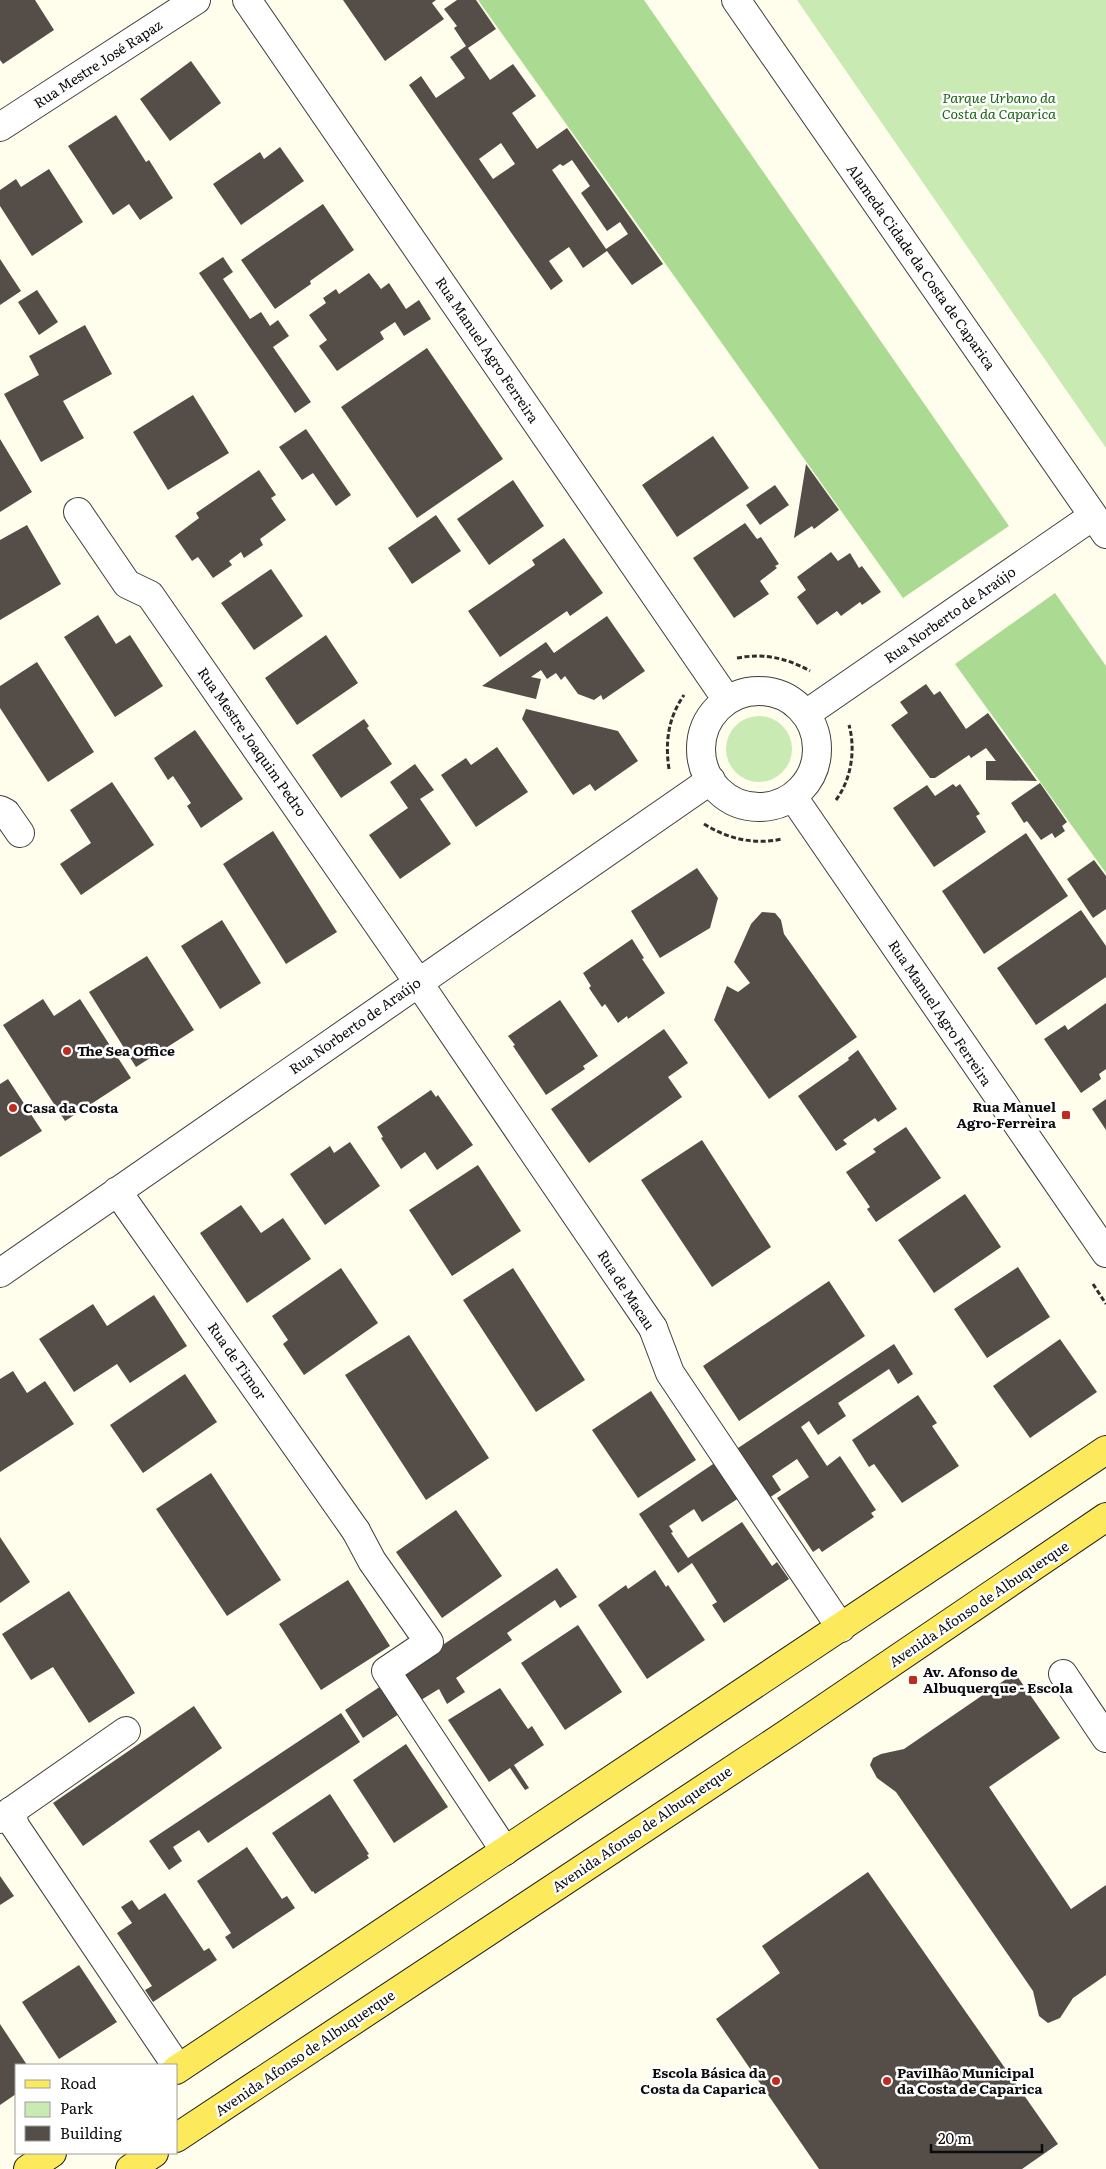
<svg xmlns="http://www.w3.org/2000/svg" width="1106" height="2169" font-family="Literata,serif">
<rect width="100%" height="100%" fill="#fffdeb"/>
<!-- green -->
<path fill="#c9eab3" d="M 797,0 L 1106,0 L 1106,448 Z
M726 749a33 33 0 1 1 66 0a33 33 0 1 1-66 0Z"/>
<!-- forest -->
<path fill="#abdb92" d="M 478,0 L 644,0 L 1009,526 L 903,598 Z
M 1055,593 L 1106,666 L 1106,873 L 955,664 Z"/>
<!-- building -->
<path fill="#554e48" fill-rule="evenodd" d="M 0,0 L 35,0 L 54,30 L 3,64 L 0,60 Z
M 343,0 L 436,0 L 432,3 L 444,19 L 385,61 Z
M 457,0 L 476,0 L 496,29 L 468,48 L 490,80 L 513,64 L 536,96 L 512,113 L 537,149 L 567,128 L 663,264 L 632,285 L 607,251 L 583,268 L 569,247 L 549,261 L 563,281 L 551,290 L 409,85 L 421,76 L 436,98 L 465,78 L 450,57 L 466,46 L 454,28 L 457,26 L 444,9 ZM 501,143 L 515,164 L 493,179 L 479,159 ZM 572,160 L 590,186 L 581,193 L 607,231 L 620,222 L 628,234 L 606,249 L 552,170 L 560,164 L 563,166 Z
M 191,61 L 221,103 L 170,141 L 140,99 Z
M 116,115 L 146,162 L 149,160 L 173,198 L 140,220 L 129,204 L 113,215 L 68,146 Z
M 280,147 L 304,181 L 241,225 L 213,184 L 260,152 L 264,159 Z
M 49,169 L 83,222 L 32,256 L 0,206 L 0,190 L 16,179 L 21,187 Z
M 323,204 L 354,250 L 310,281 L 311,284 L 275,309 L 241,260 Z
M 223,257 L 233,272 L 223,279 L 250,319 L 261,312 L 270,326 L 278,320 L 289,336 L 273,347 L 311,402 L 295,413 L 199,273 Z
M 0,259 L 21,291 L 0,305 Z
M 369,273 L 381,289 L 389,283 L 406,309 L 419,300 L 431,319 L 404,336 L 395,322 L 380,332 L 384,339 L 337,371 L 319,346 L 327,340 L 309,315 L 326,303 L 323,298 L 336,289 L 339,294 Z
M 37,290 L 58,322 L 39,335 L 18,302 Z
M 85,325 L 112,374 L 63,401 L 84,438 L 41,462 L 4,394 L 39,375 L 29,356 Z
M 427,348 L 503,459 L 417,518 L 341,407 Z
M 193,395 L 229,453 L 168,490 L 133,432 Z
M 306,429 L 351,495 L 336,506 L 313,473 L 302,480 L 279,447 Z
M 713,436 L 749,488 L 677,537 L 642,485 Z
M 0,439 L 32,492 L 0,512 Z
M 806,464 L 839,510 L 814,529 L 812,526 L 794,538 Z
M 259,470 L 276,495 L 271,498 L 286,520 L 260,539 L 263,545 L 244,558 L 241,552 L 229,561 L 232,565 L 213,578 L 198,557 L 192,561 L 175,536 L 199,518 L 196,513 Z
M 513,480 L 544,526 L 489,565 L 457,519 Z
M 775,485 L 789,505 L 760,525 L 746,505 Z
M 436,515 L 461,551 L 412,584 L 388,548 Z
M 745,523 L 757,539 L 761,537 L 779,564 L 775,566 L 777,568 L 760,581 L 769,594 L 734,618 L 693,558 Z
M 27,525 L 61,584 L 0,620 L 0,540 Z
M 564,538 L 603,593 L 570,616 L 567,611 L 500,657 L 468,611 L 535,565 L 532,560 Z
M 831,552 L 838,561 L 850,553 L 859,568 L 862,566 L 881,592 L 862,605 L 860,602 L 841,616 L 837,611 L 817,625 L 797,597 L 806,590 L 797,577 Z
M 271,569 L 303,616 L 254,650 L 221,603 Z
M 98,615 L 116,644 L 130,635 L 163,686 L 115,717 L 64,637 Z
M 607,616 L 645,671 L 603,700 L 601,695 L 594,700 L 578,694 L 565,676 L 561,680 L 556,673 L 547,679 L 541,670 L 531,677 L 541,679 L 536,699 L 482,686 L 546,642 L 554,653 Z
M 326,635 L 358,683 L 297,725 L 265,678 Z
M 37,662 L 94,752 L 48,782 L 0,708 L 0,686 Z
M 926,684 L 934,695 L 940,691 L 966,729 L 988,713 L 1037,781 L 986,780 L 986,761 L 996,761 L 986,748 L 971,758 L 969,755 L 935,778 L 930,778 L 891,725 L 908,713 L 900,702 Z
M 526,709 L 618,731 L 638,761 L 595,791 L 590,784 L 573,795 L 522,719 Z
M 364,719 L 369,726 L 367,728 L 392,764 L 341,798 L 312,755 Z
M 195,730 L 243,799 L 201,828 L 187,806 L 191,803 L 173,776 L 168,780 L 154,758 Z
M 497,747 L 528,792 L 476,827 L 441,775 L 466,758 L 471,765 Z
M 415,764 L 434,790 L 420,799 L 451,844 L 400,879 L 369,835 L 408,808 L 390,782 Z
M 112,782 L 154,845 L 81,895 L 60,864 L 91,843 L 70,810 Z
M 1040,783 L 1067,822 L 1062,826 L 1065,831 L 1055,838 L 1052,833 L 1041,840 L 1027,821 L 1024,823 L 1011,803 Z
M 953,784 L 956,787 L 960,784 L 980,814 L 976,816 L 986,832 L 934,867 L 893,808 L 927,785 L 935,796 Z
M 273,831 L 337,932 L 286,964 L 223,864 Z
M 1026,833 L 1068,896 L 984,954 L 942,891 Z
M 1094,860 L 1106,876 L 1106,909 L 1093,918 L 1067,879 Z
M 697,868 L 718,898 L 710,928 L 660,958 L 631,911 Z
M 1081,910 L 1106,946 L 1106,977 L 1036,1025 L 997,968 Z
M 762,912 L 775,913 L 781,920 L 784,934 L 857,1037 L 769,1099 L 714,1020 L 727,986 L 738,992 L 750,983 L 734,962 L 751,924 Z
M 222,920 L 261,983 L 220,1009 L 181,946 Z
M 632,939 L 644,958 L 642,959 L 665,993 L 628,1019 L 627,1016 L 618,1023 L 605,1004 L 602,1007 L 589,988 L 591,986 L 583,973 Z
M 147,956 L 194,1030 L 136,1067 L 89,992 Z
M 43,999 L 54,1016 L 80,999 L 131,1078 L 65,1121 L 3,1025 Z
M 560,1000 L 598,1056 L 583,1066 L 585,1069 L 546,1095 L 513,1046 L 515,1045 L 508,1036 Z
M 1106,1003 L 1106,1069 L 1099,1074 L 1101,1079 L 1081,1093 L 1044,1039 L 1065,1025 L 1068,1030 Z
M 664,1029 L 688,1063 L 668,1077 L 682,1097 L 589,1163 L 551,1109 Z
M 858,1050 L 897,1109 L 878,1122 L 875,1118 L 843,1140 L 847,1144 L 836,1151 L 798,1096 L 849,1060 L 848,1058 Z
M 8,1079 L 42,1131 L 0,1157 L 0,1084 Z
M 431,1090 L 436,1097 L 438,1095 L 473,1145 L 437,1170 L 425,1152 L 401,1169 L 381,1138 L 383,1137 L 377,1127 Z
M 1106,1099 L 1106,1130 L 1092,1109 Z
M 906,1127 L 941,1178 L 876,1222 L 867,1209 L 870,1207 L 846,1172 L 876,1152 L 873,1149 Z
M 702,1140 L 771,1247 L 712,1287 L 641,1180 Z
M 350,1142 L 380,1186 L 325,1225 L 290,1174 L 330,1146 L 334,1153 Z
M 478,1165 L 521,1231 L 452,1276 L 409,1210 Z
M 965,1194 L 1001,1247 L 934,1293 L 898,1240 Z
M 241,1205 L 261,1233 L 283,1218 L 311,1259 L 247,1303 L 200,1233 Z
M 1018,1267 L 1050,1317 L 987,1358 L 954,1309 Z
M 341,1268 L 378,1323 L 304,1375 L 283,1344 L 288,1340 L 272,1316 Z
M 513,1268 L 585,1380 L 536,1412 L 463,1300 Z
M 829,1281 L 865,1336 L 739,1421 L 703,1366 Z
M 154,1295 L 187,1346 L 130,1383 L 117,1364 L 74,1392 L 39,1339 L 93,1304 L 107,1326 Z
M 409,1335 L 489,1458 L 426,1500 L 345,1375 Z
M 1060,1339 L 1097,1392 L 1030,1438 L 993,1386 Z
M 894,1344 L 913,1374 L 898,1384 L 889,1369 L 838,1403 L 846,1416 L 818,1435 L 809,1421 L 801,1427 L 827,1466 L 840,1456 L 876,1510 L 871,1513 L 874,1517 L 822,1552 L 819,1548 L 813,1552 L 777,1498 L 809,1477 L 797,1459 L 772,1476 L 781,1490 L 769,1498 L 732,1452 Z
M 13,1371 L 27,1393 L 45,1381 L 74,1424 L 0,1472 L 0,1379 Z
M 185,1374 L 217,1422 L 143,1473 L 110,1425 Z
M 651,1391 L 696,1460 L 638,1498 L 592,1430 Z
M 918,1395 L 937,1423 L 932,1426 L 959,1466 L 902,1503 L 874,1464 L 869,1467 L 852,1440 Z
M 719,1460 L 742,1496 L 702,1522 L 694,1509 L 669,1526 L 673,1532 L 671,1533 L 688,1558 L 742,1522 L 772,1566 L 777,1562 L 789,1579 L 724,1623 L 712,1605 L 717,1602 L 692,1563 L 678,1573 L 639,1514 Z
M 211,1473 L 281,1580 L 227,1616 L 156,1509 Z
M 456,1510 L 502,1576 L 442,1618 L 396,1552 Z
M 0,1537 L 30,1582 L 0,1603 Z
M 557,1568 L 577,1597 L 560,1608 L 555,1600 L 507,1633 L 512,1640 L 456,1678 L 465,1692 L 447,1704 L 439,1689 L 421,1700 L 398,1675 Z
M 655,1570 L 666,1587 L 668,1585 L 705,1640 L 647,1679 L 598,1605 L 626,1585 L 628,1589 Z
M 348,1580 L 390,1646 L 321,1690 L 279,1624 Z
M 69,1591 L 135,1693 L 89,1723 L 53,1667 L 31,1680 L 2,1634 Z
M 578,1625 L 622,1692 L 565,1730 L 521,1663 Z
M 1015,1673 L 1060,1738 L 989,1787 L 1071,1909 L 1106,1885 L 1106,1975 L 1073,1998 L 1060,2018 L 1048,2023 L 1039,2016 L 1033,1991 L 896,1792 L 877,1778 L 870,1765 L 873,1758 L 881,1754 L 904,1749 Z
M 384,1684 L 402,1712 L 363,1738 L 345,1710 Z
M 500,1688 L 528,1729 L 532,1726 L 544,1745 L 514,1765 L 529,1788 L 525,1790 L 510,1768 L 489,1782 L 448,1720 Z
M 194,1706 L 222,1748 L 83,1846 L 53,1803 Z
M 341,1713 L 360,1742 L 208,1843 L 199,1830 L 173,1847 L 182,1861 L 169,1870 L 149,1841 Z
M 406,1744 L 448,1807 L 394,1843 L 353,1780 Z
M 330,1794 L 369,1854 L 367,1855 L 369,1858 L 315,1894 L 313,1891 L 312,1892 L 272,1833 Z
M 247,1847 L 282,1899 L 287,1896 L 295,1908 L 233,1949 L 225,1937 L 231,1933 L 197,1881 Z
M 868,1872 L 1058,2144 L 1022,2169 L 819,2169 L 716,2019 L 780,1973 L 762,1946 Z
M 0,1876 L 14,1896 L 0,1905 Z
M 165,1893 L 204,1951 L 209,1948 L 217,1960 L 153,2002 L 145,1990 L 152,1986 L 117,1933 L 132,1923 L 121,1907 L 132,1900 L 139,1910 Z
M 79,1965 L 117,2022 L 59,2059 L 22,2002 Z
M 0,2024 L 27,2065 L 16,2065 L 16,2094 L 0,2105 Z"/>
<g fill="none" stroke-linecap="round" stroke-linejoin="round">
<!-- pedestrian casing -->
<g stroke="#3f3f3f" stroke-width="30">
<path id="pedestrian" d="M 653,1328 L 670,1373 L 841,1628
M 356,1531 L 372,1561 L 429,1642 L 386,1671 L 505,1851
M 11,1811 L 15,1826 L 176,2065"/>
</g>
<!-- minor casing -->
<g stroke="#3f3f3f" stroke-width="30">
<path id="minor" d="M 247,0 L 727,700
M 736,0 L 1106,534
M 0,127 L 196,0
M 78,512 L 127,584 L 150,595 L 418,982 L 653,1328
M701 749a58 58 0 1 1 116 0a58 58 0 1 1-116 0Z
M 806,714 L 1093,516
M 793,797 L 1106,1253
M 0,810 L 6,813 L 20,833
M 117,1191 L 356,1531
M 0,1273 L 711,780
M 1063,1674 L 1106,1738
M 0,1819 L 126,1731"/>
</g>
<!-- primary casing -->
<g stroke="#1d1d1d" stroke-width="30">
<path id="primary" d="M 176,2070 L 1106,1450
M 176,2138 L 791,1731 L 1106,1517
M 28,2169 L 52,2153
M 130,2169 L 154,2153"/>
</g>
<!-- path -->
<path stroke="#2e2e2e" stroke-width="3" stroke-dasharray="5 2.5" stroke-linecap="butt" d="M 737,658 C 764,653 787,658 810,671
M 669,769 C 665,742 668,718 684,695
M 836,800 C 851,780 856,750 849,725
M 704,824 C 728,839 754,845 782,839
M 1093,1284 L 1106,1304"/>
<!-- pedestrian -->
<use href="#pedestrian" stroke="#fff" stroke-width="28"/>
<!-- minor -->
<use href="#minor" stroke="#fff" stroke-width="28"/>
<!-- primary -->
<use href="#primary" stroke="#fde95c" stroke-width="28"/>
</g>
<!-- markers -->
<g fill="#c02b20" stroke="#fff" stroke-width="2">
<circle cx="67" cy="1051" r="5"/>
<circle cx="13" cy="1108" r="5"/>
<rect x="1061" y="1110" width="10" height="10" rx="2.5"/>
<rect x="908" y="1675" width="10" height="10" rx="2.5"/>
<circle cx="776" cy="2081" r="5"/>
<circle cx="887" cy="2081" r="5"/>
</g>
<g text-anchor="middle" stroke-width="5" stroke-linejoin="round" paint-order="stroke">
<!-- street labels -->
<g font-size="14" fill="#0c0c0c" stroke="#fff">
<text transform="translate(98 64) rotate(-33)" y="5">Rua Mestre José Rapaz</text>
<text transform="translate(921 267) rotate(55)" y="5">Alameda Cidade da Costa de Caparica</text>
<text transform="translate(487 350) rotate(56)" y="5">Rua Manuel Agro Ferreira</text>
<text transform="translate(950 615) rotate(-35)" y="5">Rua Norberto de Araújo</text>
<text transform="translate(252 742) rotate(55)" y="5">Rua Mestre Joaquim Pedro</text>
<text transform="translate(940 1013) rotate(56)" y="5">Rua Manuel Agro Ferreira</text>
<text transform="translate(355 1026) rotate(-35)" y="5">Rua Norberto de Araújo</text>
<text transform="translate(626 1290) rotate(57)" y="5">Rua de Macau</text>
<text transform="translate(237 1361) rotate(55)" y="5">Rua de Timor</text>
<text transform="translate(979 1604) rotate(-34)" y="5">Avenida Afonso de Albuquerque</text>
<text transform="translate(642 1829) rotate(-34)" y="5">Avenida Afonso de Albuquerque</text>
<text transform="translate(305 2053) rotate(-34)" y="5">Avenida Afonso de Albuquerque</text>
</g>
<!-- park labels -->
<g font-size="14" font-style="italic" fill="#21651b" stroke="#fff">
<text x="999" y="103">Parque Urbano da<tspan x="999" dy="16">Costa da Caparica</tspan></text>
</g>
<!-- poi labels -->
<g font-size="14" font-weight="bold" fill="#0c0c0c" stroke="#fff" text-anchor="start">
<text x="77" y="1056">The Sea Office</text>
<text x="1056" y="1112" text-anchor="end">Rua Manuel<tspan x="1056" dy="16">Agro-Ferreira</tspan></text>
<text x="23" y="1113">Casa da Costa</text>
<text x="923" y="1677">Av. Afonso de<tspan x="923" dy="16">Albuquerque - Escola</tspan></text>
<text x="766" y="2078" text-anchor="end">Escola Básica da<tspan x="766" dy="16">Costa da Caparica</tspan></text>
<text x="897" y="2078">Pavilhão Municipal<tspan x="897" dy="16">da Costa de Caparica</tspan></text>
</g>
</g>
<!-- legend -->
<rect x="15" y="2064" width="162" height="90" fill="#ffffff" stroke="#9e9e9e"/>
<rect x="25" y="2080" width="25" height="8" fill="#fde95c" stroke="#9e9e9e"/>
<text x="60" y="2089" font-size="15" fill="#0c0c0c">Road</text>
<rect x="25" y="2102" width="25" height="15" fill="#c9eab3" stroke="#9e9e9e"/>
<text x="60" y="2114" font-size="15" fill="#0c0c0c">Park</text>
<rect x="25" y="2126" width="25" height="15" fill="#554e48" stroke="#9e9e9e"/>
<text x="60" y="2139" font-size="15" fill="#0c0c0c">Building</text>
<!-- scale -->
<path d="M931 2144v8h111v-8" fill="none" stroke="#0c0c0c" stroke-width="2.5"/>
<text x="938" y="2144" font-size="15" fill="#0c0c0c" stroke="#ffffff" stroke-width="4" paint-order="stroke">20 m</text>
</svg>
